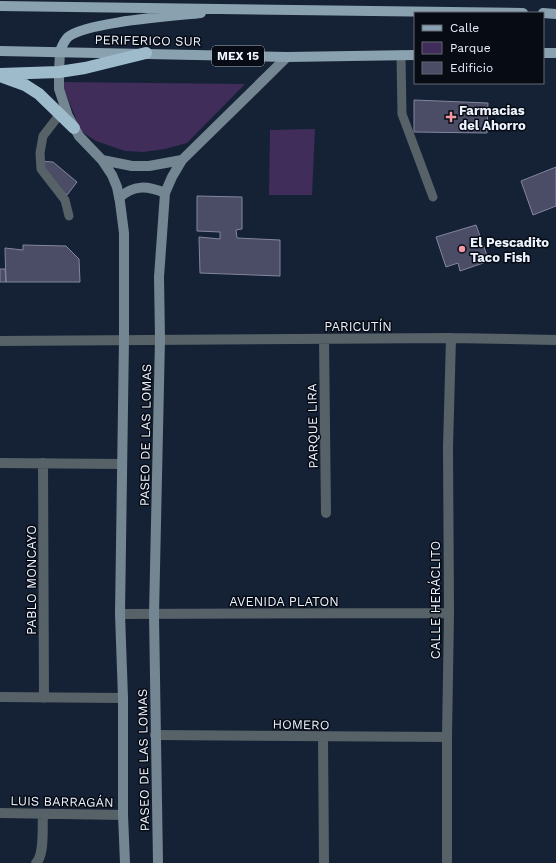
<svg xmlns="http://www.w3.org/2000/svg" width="556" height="863" font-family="'Work Sans',sans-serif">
<rect width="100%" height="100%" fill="#152235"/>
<!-- green -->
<path fill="#412d5a" d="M 61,82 L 245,84 L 187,143 L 165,149 L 143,152 L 125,151 L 96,141 L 81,131 Z
M 315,129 L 312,195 L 269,195 L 270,130 Z"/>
<!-- building -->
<path fill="#4a4d65" stroke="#8386a0" d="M 414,100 L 488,103 L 487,133 L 414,132 Z
M 38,161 L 53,162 L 77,182 L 67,195 L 39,172 Z
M 556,167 L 556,206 L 533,215 L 521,181 Z
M 197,196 L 242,197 L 242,229 L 236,230 L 237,238 L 280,240 L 280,276 L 200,273 L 199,237 L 220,239 L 220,232 L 197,231 Z
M 476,225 L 489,261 L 460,271 L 458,263 L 446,267 L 436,237 Z
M 23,245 L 66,246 L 79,259 L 80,282 L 6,282 L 5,248 L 23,250 Z
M 0,269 L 5,269 L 6,282 L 0,282 Z"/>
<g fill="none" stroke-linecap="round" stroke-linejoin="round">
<!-- lane -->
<path stroke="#566268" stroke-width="9" d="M 401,55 L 402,114 L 433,197
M 60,114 L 43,136 L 40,153 L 41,169 L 65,200 L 69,216"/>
<!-- street -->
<path stroke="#566268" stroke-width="10" d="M 324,339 L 326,513
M 0,341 L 451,338 L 556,340
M 0,463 L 121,464
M 43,463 L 44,698
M 120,614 L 449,613
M 0,697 L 123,698
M 155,735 L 447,737
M 323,737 L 324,863
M 0,813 L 123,815
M 36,863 C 45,855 42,826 43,814
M 447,863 L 447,737 L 449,613 L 448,447 L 451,338"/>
<!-- secondary -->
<path stroke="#738691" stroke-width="10" d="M 60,51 L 59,72 L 59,89 L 68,116 L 79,136 L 102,160 L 112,175 L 117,187 L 120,202 L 124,233 L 124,339 L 120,614 L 123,698 L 123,815 L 125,863
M 102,160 L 132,166 L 149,166 L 182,160
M 119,198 C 134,184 148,186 165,193
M 158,863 L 154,615 L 160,339 L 159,277 L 165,193 L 172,177 L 182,160 L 287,57"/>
<!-- primary -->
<path stroke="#8aa2b0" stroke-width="10" d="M 0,6 L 523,13
M 543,13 L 556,14
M 0,51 L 287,57 L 415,55
M 60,51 C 62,46 64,41 68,37 C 86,22 174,16 201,13
M 543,53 L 556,53"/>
<!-- highway -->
<path stroke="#9ebbcc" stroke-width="12" d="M 0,74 L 59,72 L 85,68 L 146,53
M 3,77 L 25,85 L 39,94 L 74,128"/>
</g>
<!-- markers -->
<g fill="#f49aa4" stroke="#060b14" stroke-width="1.5">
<path d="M449 111h4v4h4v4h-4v4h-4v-4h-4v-4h4z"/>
<circle cx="462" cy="249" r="4"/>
</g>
<g text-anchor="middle" stroke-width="3" stroke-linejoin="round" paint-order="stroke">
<!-- shield labels -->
<rect fill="#060b14" stroke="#a7adb8" stroke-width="1" x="212" y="46" width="52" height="20" rx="3"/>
<g font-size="12" font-weight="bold" fill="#ecf3fe">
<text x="238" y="60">MEX 15</text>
</g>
<!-- street labels -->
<g font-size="13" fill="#ecf3fe" stroke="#060b14">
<text transform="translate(148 40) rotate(1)" y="5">PERIFERICO SUR</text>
<text x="358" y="331">PARICUTÍN</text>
<text transform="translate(312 426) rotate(-91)" y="5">PARQUE LIRA</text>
<text transform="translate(145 435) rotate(-89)" y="5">PASEO DE LAS LOMAS</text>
<text transform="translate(31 580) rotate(-90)" y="5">PABLO MONCAYO</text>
<text transform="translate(435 600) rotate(-90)" y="5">CALLE HERÁCLITO</text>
<text x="284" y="606">AVENIDA PLATON</text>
<text transform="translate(301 724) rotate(1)" y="5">HOMERO</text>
<text transform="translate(143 760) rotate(-91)" y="5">PASEO DE LAS LOMAS</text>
<text transform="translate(62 801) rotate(1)" y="5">LUIS BARRAGÁN</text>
</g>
<!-- poi labels -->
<g font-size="13" font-weight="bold" fill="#ecf3fe" stroke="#060b14" text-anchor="start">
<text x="459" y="115">Farmacias<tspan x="459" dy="15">del Ahorro</tspan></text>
<text x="470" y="247">El Pescadito<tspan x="470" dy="15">Taco Fish</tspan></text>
</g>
</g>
<!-- legend -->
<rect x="414" y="12" width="130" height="72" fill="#060b14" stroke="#626872"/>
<rect x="422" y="25" width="20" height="6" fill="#8aa2b0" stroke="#626872"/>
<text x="450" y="32" font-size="12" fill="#ecf3fe">Calle</text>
<rect x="422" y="42" width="20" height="12" fill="#412d5a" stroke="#626872"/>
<text x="450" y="52" font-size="12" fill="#ecf3fe">Parque</text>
<rect x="422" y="62" width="20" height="12" fill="#4a4d65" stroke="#626872"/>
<text x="450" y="72" font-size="12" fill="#ecf3fe">Edificio</text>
</svg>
